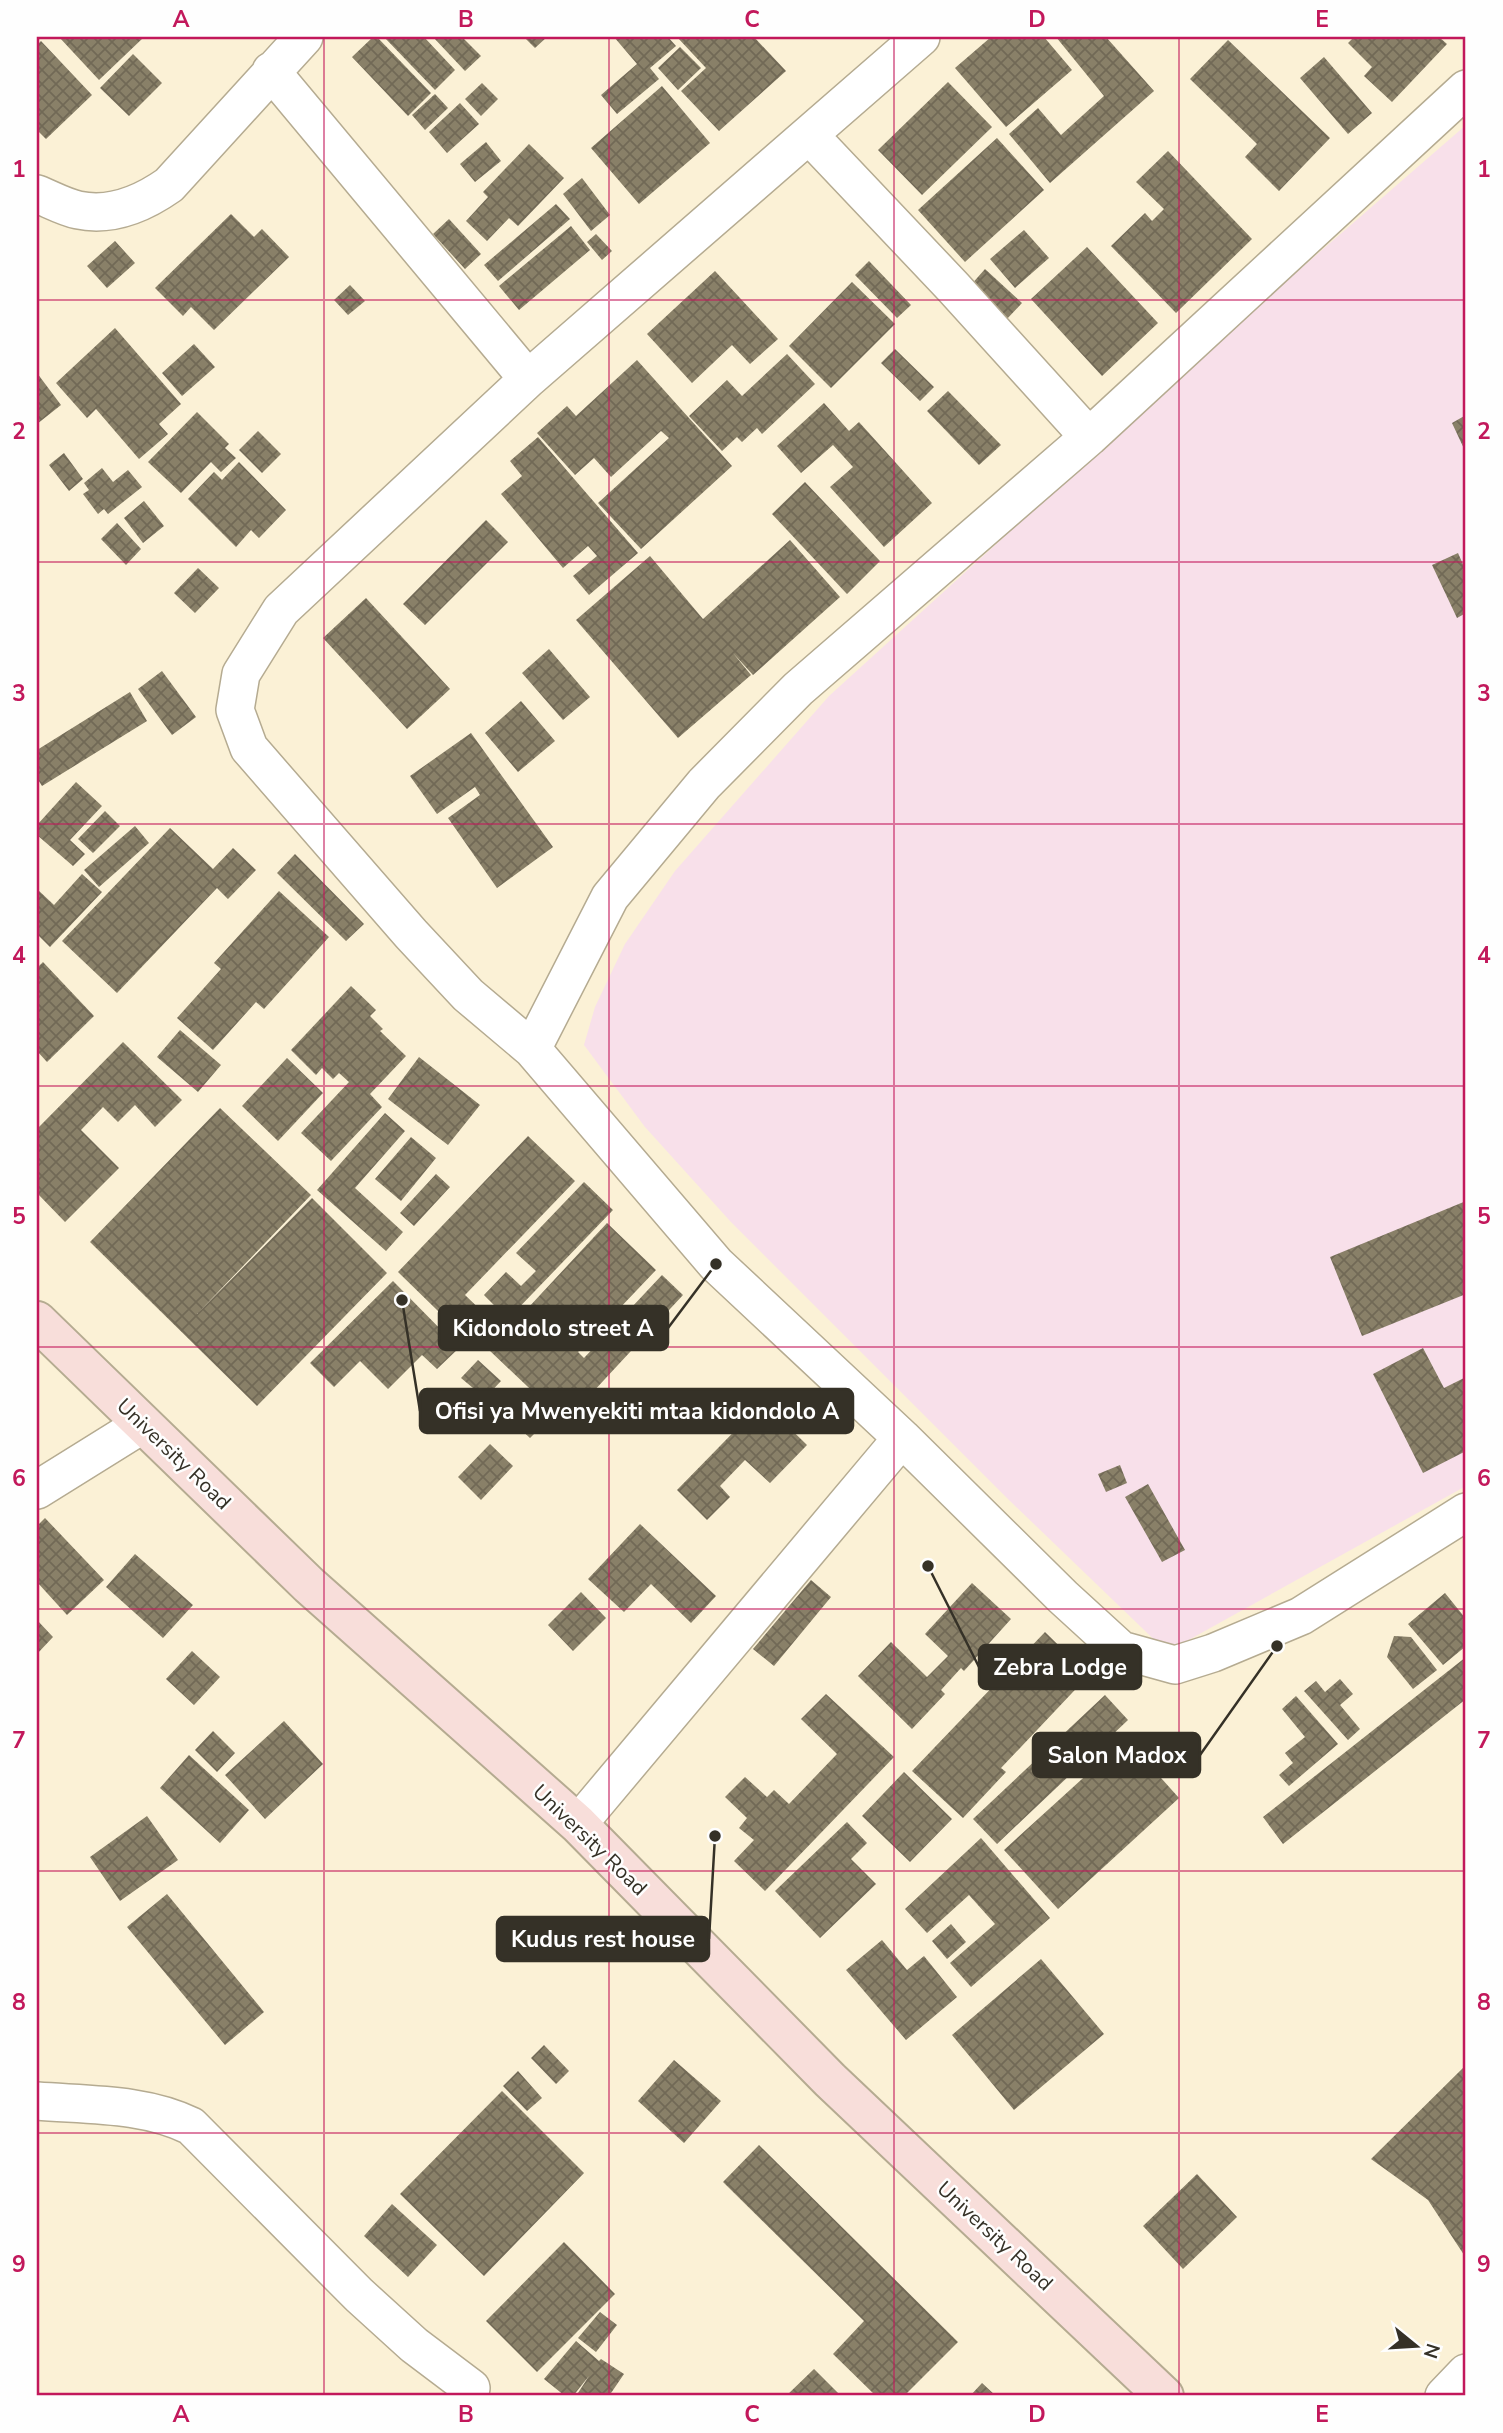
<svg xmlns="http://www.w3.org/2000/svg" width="1503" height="2433" font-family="'Nunito Sans',sans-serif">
<defs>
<pattern id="building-cross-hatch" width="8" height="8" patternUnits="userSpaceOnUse" patternTransform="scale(1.75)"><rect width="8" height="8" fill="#898068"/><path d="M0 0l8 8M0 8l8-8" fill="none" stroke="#716956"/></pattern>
</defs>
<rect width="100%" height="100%" fill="#fbf1d6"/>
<!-- education -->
<path fill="#f8e0ea" d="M 1466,125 L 1466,1486 L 1167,1652 L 1009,1500 L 730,1221 L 645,1127 L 584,1045 L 595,1007 L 625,944 L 675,871 L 829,696 L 1269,296 Z"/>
<!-- building -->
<path fill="url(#building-cross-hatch)" d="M 59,37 L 144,37 L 99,80 Z
M 373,37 L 377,37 L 431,93 L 408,116 L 352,57 Z
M 384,37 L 424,37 L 455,70 L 435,90 Z
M 433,37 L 462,37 L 481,56 L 465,71 Z
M 524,37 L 547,37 L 535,48 Z
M 614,37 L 668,37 L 676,46 L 650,68 L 659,79 L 617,114 L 601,95 L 637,64 Z
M 677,37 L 754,37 L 786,71 L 719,131 L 681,91 L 706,68 Z
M 991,37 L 1044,37 L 1072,70 L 1006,127 L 955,68 Z
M 1056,37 L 1106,37 L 1154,91 L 1050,183 L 1009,134 L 1038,108 L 1061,135 L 1104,96 Z
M 1354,37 L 1439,37 L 1447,44 L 1392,102 L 1364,76 L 1372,67 L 1348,43 Z
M 1228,40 L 1330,138 L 1279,191 L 1245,157 L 1257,144 L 1190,79 Z
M 41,41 L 92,95 L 46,139 L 37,130 L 37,45 Z
M 680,47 L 701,68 L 678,90 L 658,68 Z
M 133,54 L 162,83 L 129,116 L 100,88 Z
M 1324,57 L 1372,113 L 1348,134 L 1300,78 Z
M 948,82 L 992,127 L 922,195 L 878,150 Z
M 482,83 L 498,99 L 481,116 L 465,99 Z
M 662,86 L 710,143 L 639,204 L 591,148 Z
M 435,94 L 448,108 L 425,130 L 412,115 Z
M 460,103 L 479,124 L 447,153 L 429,132 Z
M 997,138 L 1044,190 L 965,262 L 918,210 Z
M 486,142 L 501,161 L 475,182 L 460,164 Z
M 529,144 L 564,178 L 518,226 L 509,218 L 487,241 L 466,221 L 488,197 L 483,192 Z
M 1168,151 L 1252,239 L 1176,313 L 1111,246 L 1145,213 L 1152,221 L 1164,209 L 1136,182 Z
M 582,178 L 610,215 L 591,231 L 563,194 Z
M 556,204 L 570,219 L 498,281 L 484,265 Z
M 231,214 L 254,237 L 262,229 L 289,257 L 214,330 L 191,307 L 183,316 L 155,288 Z
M 449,219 L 481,254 L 465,269 L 433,234 Z
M 571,226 L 590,250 L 519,310 L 499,286 Z
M 1024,230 L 1049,258 L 1015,288 L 990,259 Z
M 596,234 L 612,251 L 602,260 L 587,242 Z
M 115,241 L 135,263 L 107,288 L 87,266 Z
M 1087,247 L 1158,323 L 1102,376 L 1031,299 Z
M 869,261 L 911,305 L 897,318 L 855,275 Z
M 985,269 L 1022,303 L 1006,320 L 970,286 Z
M 715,271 L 778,339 L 750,364 L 732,345 L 692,383 L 647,334 Z
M 852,282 L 895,324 L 831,388 L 789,346 Z
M 350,285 L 365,301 L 348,315 L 334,300 Z
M 115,328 L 181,404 L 159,424 L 168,434 L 139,459 L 96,409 L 87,418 L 56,383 Z
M 194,344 L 215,367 L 182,396 L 162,373 Z
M 895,349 L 934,387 L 920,401 L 881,363 Z
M 787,354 L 815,384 L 762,434 L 757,428 L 742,442 L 737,437 L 722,451 L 689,416 L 727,380 L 742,396 Z
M 637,360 L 732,466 L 641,549 L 598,503 L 669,438 L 661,431 L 611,477 L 594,458 L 575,475 L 537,433 L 567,406 L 576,416 Z
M 37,373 L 61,405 L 37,424 Z
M 948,391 L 1001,445 L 979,465 L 927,411 Z
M 824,403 L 849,431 L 859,422 L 932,503 L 884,547 L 830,487 L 853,467 L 833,445 L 801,473 L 777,446 Z
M 197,412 L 229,444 L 225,448 L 236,458 L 221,472 L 211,462 L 181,493 L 148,462 Z
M 1466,415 L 1466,453 L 1452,423 Z
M 258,431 L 281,454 L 262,473 L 239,450 Z
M 538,437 L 638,553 L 589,595 L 573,576 L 597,556 L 588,546 L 563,568 L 501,494 L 522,476 L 510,461 Z
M 64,453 L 83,479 L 69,491 L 49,465 Z
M 239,462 L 286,510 L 259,538 L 251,530 L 236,547 L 188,499 L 214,472 L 222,480 Z
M 102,468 L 113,482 L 128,470 L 142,487 L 108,514 L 104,509 L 98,514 L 83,494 L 89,490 L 84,483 Z
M 805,482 L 880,561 L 847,594 L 772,514 Z
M 144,501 L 164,526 L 143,543 L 124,518 Z
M 486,520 L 508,542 L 425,625 L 403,604 Z
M 117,523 L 141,549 L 126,565 L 101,539 Z
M 790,540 L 840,597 L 753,675 L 733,653 L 751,675 L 678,738 L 576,620 L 650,556 L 703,619 Z
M 1458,553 L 1466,571 L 1466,613 L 1457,618 L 1432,565 Z
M 198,568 L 219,588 L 195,613 L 174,593 Z
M 366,598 L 450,689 L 407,729 L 323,638 Z
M 549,649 L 590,697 L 563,720 L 522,673 Z
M 162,671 L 196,717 L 172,735 L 138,689 Z
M 130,692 L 147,721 L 42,786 L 37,778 L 37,750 Z
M 521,701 L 555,741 L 518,772 L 485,733 Z
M 471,733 L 553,847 L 497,888 L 448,818 L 480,795 L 475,787 L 437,814 L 410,776 Z
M 76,782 L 102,806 L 70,840 L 85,854 L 73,866 L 37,835 L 37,825 Z
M 105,811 L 120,826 L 93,853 L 78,839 Z
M 135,826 L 149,843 L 99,887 L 84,870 Z
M 170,828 L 213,869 L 233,848 L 256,870 L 228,899 L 217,888 L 117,993 L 62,941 Z
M 295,854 L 364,924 L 346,941 L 277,873 Z
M 82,874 L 102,892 L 50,947 L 37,934 L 37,889 L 54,905 Z
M 279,891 L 329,937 L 264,1009 L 256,1002 L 213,1050 L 177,1018 L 221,969 L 214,963 Z
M 43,962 L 94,1016 L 47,1062 L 37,1051 L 37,968 Z
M 351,986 L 376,1010 L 370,1016 L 383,1029 L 380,1031 L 406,1056 L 370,1094 L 382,1107 L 331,1161 L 301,1133 L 349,1082 L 339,1073 L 333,1079 L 322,1068 L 316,1075 L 291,1050 Z
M 180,1030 L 221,1065 L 198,1092 L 157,1057 Z
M 123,1042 L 182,1100 L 155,1127 L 135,1105 L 118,1122 L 103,1107 L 81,1130 L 119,1168 L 65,1222 L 37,1193 L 37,1129 Z
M 419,1057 L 480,1105 L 448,1145 L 388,1099 Z
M 287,1058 L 323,1093 L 278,1141 L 242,1106 Z
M 220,1108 L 311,1195 L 197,1314 L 312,1198 L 387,1273 L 257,1406 L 90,1242 Z
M 385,1113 L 405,1131 L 355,1188 L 403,1232 L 386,1251 L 317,1190 Z
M 528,1136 L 575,1181 L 465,1295 L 489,1318 L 498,1309 L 484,1295 L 506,1272 L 521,1286 L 536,1271 L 516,1253 L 584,1182 L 613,1210 L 478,1350 L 398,1272 Z
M 411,1137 L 436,1158 L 401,1201 L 375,1179 Z
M 436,1174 L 450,1187 L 414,1226 L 400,1213 Z
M 1466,1201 L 1466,1294 L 1362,1336 L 1330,1257 Z
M 607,1223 L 656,1270 L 578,1352 L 584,1358 L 662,1275 L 683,1295 L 565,1422 L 489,1350 Z
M 393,1281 L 459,1348 L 437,1369 L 422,1355 L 388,1389 L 360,1361 L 334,1387 L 310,1363 Z
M 1423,1348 L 1444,1388 L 1466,1377 L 1466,1451 L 1423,1473 L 1373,1374 Z
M 478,1360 L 501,1381 L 485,1398 L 461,1378 Z
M 512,1400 L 541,1427 L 530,1438 L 501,1411 Z
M 763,1402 L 807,1445 L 770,1483 L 745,1460 L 720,1486 L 730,1497 L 707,1520 L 677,1490 Z
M 490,1444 L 513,1466 L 481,1500 L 458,1477 Z
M 1120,1465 L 1127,1483 L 1106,1492 L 1098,1474 Z
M 1148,1484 L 1185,1550 L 1162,1562 L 1125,1497 Z
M 45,1518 L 104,1580 L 67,1615 L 37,1582 L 37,1526 Z
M 640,1524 L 716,1596 L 691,1623 L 651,1584 L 624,1612 L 588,1579 Z
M 135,1554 L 193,1605 L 163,1638 L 106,1587 Z
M 811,1580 L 831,1597 L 774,1666 L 753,1649 Z
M 972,1583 L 1011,1619 L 964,1671 L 961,1668 L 941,1690 L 945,1694 L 912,1729 L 858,1676 L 891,1642 L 927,1677 L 948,1656 L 925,1634 Z
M 581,1592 L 606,1618 L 573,1651 L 548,1625 Z
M 1445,1593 L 1466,1619 L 1466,1646 L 1443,1665 L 1408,1624 Z
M 37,1620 L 53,1637 L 37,1654 Z
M 1045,1632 L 1089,1675 L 1001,1768 L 1006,1772 L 963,1818 L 912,1771 Z
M 1394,1636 L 1411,1637 L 1437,1670 L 1413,1689 L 1387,1657 Z
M 192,1651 L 220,1677 L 194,1705 L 166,1679 Z
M 1466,1657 L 1466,1699 L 1283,1844 L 1263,1817 Z
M 1340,1679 L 1353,1694 L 1340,1705 L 1360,1729 L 1348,1740 L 1304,1691 L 1316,1681 L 1325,1692 Z
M 826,1694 L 894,1757 L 765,1891 L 734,1861 L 754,1840 L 739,1828 L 747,1818 L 725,1797 L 745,1777 L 767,1797 L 774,1790 L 789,1804 L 837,1754 L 801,1719 Z
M 1105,1695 L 1128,1720 L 997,1844 L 973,1819 Z
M 1296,1696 L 1338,1744 L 1289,1786 L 1279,1775 L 1293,1763 L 1285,1753 L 1305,1737 L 1282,1709 Z
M 284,1721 L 323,1764 L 265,1819 L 225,1775 Z
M 213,1731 L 235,1753 L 217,1772 L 195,1750 Z
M 1126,1739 L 1179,1798 L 1058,1909 L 1004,1850 Z
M 189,1755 L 249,1810 L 220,1843 L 160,1788 Z
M 904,1772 L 952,1819 L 910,1862 L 862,1816 Z
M 147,1816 L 178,1860 L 120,1901 L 90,1857 Z
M 847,1822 L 867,1843 L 851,1859 L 876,1884 L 820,1938 L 775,1891 Z
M 981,1838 L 1050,1918 L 971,1987 L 950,1963 L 995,1924 L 969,1895 L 927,1933 L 905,1909 Z
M 167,1894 L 264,2012 L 225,2045 L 127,1927 Z
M 951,1924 L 966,1942 L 947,1959 L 932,1941 Z
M 882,1940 L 907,1970 L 924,1956 L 957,1997 L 906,2040 L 846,1970 Z
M 1041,1959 L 1104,2034 L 1014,2110 L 952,2035 Z
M 544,2045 L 569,2071 L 556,2084 L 531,2058 Z
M 674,2060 L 721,2101 L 684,2143 L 638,2101 Z
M 1466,2065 L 1466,2258 L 1428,2200 L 1371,2159 Z
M 518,2071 L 542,2098 L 527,2111 L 503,2086 Z
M 502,2091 L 584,2173 L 484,2276 L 400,2194 Z
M 759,2145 L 958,2342 L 904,2396 L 876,2396 L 833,2354 L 864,2321 L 723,2182 Z
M 1197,2174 L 1237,2217 L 1183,2269 L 1143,2226 Z
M 392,2204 L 437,2245 L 408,2277 L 364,2236 Z
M 564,2242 L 615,2294 L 537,2372 L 486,2321 Z
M 600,2312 L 617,2325 L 596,2352 L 578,2338 Z
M 576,2341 L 599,2361 L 601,2359 L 624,2374 L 609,2396 L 576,2396 L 589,2376 L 573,2396 L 565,2396 L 544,2379 Z
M 814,2369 L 841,2396 L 786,2396 Z
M 982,2383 L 996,2396 L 970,2396 Z"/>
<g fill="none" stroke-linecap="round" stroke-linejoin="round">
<!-- minor casing -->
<g stroke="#b5ab91" stroke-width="40">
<path id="minor" d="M 921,37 L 528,379 L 281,610 L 241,674 L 235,710 L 249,748 L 411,934 L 468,995 L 532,1049 L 716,1264 L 902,1438 L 1063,1597 L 1121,1650 L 1175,1665 L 1213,1653 L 1301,1616 L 1466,1512
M 271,71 L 528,379
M 809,135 L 953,287 L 1089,437
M 37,194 C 50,199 64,207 78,210 C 111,217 142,204 169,185 L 304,37
M 532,1049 L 610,897 L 704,784 L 798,689 L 1089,437 L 1466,89
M 37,1490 L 143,1424
M 578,1824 L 902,1438
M 37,2101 C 87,2105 145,2103 191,2126 L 359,2295 L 414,2345 L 471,2388
M 1444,2396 L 1466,2373"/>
</g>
<!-- secondary casing -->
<g stroke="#b5ab91" stroke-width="42">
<path id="secondary" d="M 37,1321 L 309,1585 L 578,1824 L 830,2080 L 1164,2396"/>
</g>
<!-- minor -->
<use href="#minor" stroke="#fff" stroke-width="37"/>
<!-- secondary -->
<use href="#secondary" stroke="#f8deda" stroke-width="38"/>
</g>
<!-- grid -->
<path fill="none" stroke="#c2185b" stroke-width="2" stroke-opacity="0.55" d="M 324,37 L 324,2396M 609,37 L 609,2396M 894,37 L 894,2396M 1179,37 L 1179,2396M 37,300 L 1466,300M 37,562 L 1466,562M 37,824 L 1466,824M 37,1086 L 1466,1086M 37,1347 L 1466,1347M 37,1609 L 1466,1609M 37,1871 L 1466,1871M 37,2133 L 1466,2133"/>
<g text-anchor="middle" stroke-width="5" stroke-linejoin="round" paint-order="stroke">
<!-- street labels -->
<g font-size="21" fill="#353127" stroke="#fefefe">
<text transform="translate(174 1454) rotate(44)" y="7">University Road</text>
<text transform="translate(590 1840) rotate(44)" y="7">University Road</text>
<text transform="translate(995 2236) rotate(43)" y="7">University Road</text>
</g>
</g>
<!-- callouts -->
<path fill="none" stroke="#353127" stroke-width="2.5" d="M716 1264L668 1328M402 1300L420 1411M928 1566L979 1667M1277 1646L1200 1755M715 1836L709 1939"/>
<g fill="#353127" stroke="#fefefe" stroke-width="2.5">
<circle cx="716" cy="1264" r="7"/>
<circle cx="402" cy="1300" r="7"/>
<circle cx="928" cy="1566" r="7"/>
<circle cx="1277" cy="1646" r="7"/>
<circle cx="715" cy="1836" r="7"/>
</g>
<g fill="#353127" stroke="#353127" stroke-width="2.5">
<rect x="439" y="1306" width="229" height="44" rx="7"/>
<rect x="420" y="1389" width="433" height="44" rx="7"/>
<rect x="979" y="1645" width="162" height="44" rx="7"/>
<rect x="1033" y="1733" width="167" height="44" rx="7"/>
<rect x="497" y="1917" width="212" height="44" rx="7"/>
</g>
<g font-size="23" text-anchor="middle" font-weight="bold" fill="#fff">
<text x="553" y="1336">Kidondolo street A</text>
<text x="637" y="1419">Ofisi ya Mwenyekiti mtaa kidondolo A</text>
<text x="1060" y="1675">Zebra Lodge</text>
<text x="1117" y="1763">Salon Madox</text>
<text x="603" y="1947">Kudus rest house</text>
</g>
<!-- border -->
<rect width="1503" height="2433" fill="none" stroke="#fefefe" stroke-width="77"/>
<!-- north arrow -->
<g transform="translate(1416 2346) rotate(108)" stroke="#fefefe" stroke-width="5" paint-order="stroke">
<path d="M0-5L12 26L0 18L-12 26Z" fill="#353127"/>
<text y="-10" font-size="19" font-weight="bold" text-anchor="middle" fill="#353127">N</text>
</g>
<rect x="38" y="38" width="1426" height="2356" fill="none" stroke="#c2185b" stroke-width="2.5"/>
<g font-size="23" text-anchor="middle" font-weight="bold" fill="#c2185b">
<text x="181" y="27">A</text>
<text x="466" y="27">B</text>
<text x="752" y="27">C</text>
<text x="1037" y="27">D</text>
<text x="1322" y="27">E</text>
<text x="19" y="177">1</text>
<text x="1484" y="177">1</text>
<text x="19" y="439">2</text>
<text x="1484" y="439">2</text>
<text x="19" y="701">3</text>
<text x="1484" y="701">3</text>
<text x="19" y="963">4</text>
<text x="1484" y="963">4</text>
<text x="19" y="1224">5</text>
<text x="1484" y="1224">5</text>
<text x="19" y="1486">6</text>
<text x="1484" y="1486">6</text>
<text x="19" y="1748">7</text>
<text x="1484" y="1748">7</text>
<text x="19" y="2010">8</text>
<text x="1484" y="2010">8</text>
<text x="19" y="2272">9</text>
<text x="1484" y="2272">9</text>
<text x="181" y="2422">A</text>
<text x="466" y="2422">B</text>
<text x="752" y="2422">C</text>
<text x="1037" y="2422">D</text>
<text x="1322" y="2422">E</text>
</g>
</svg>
